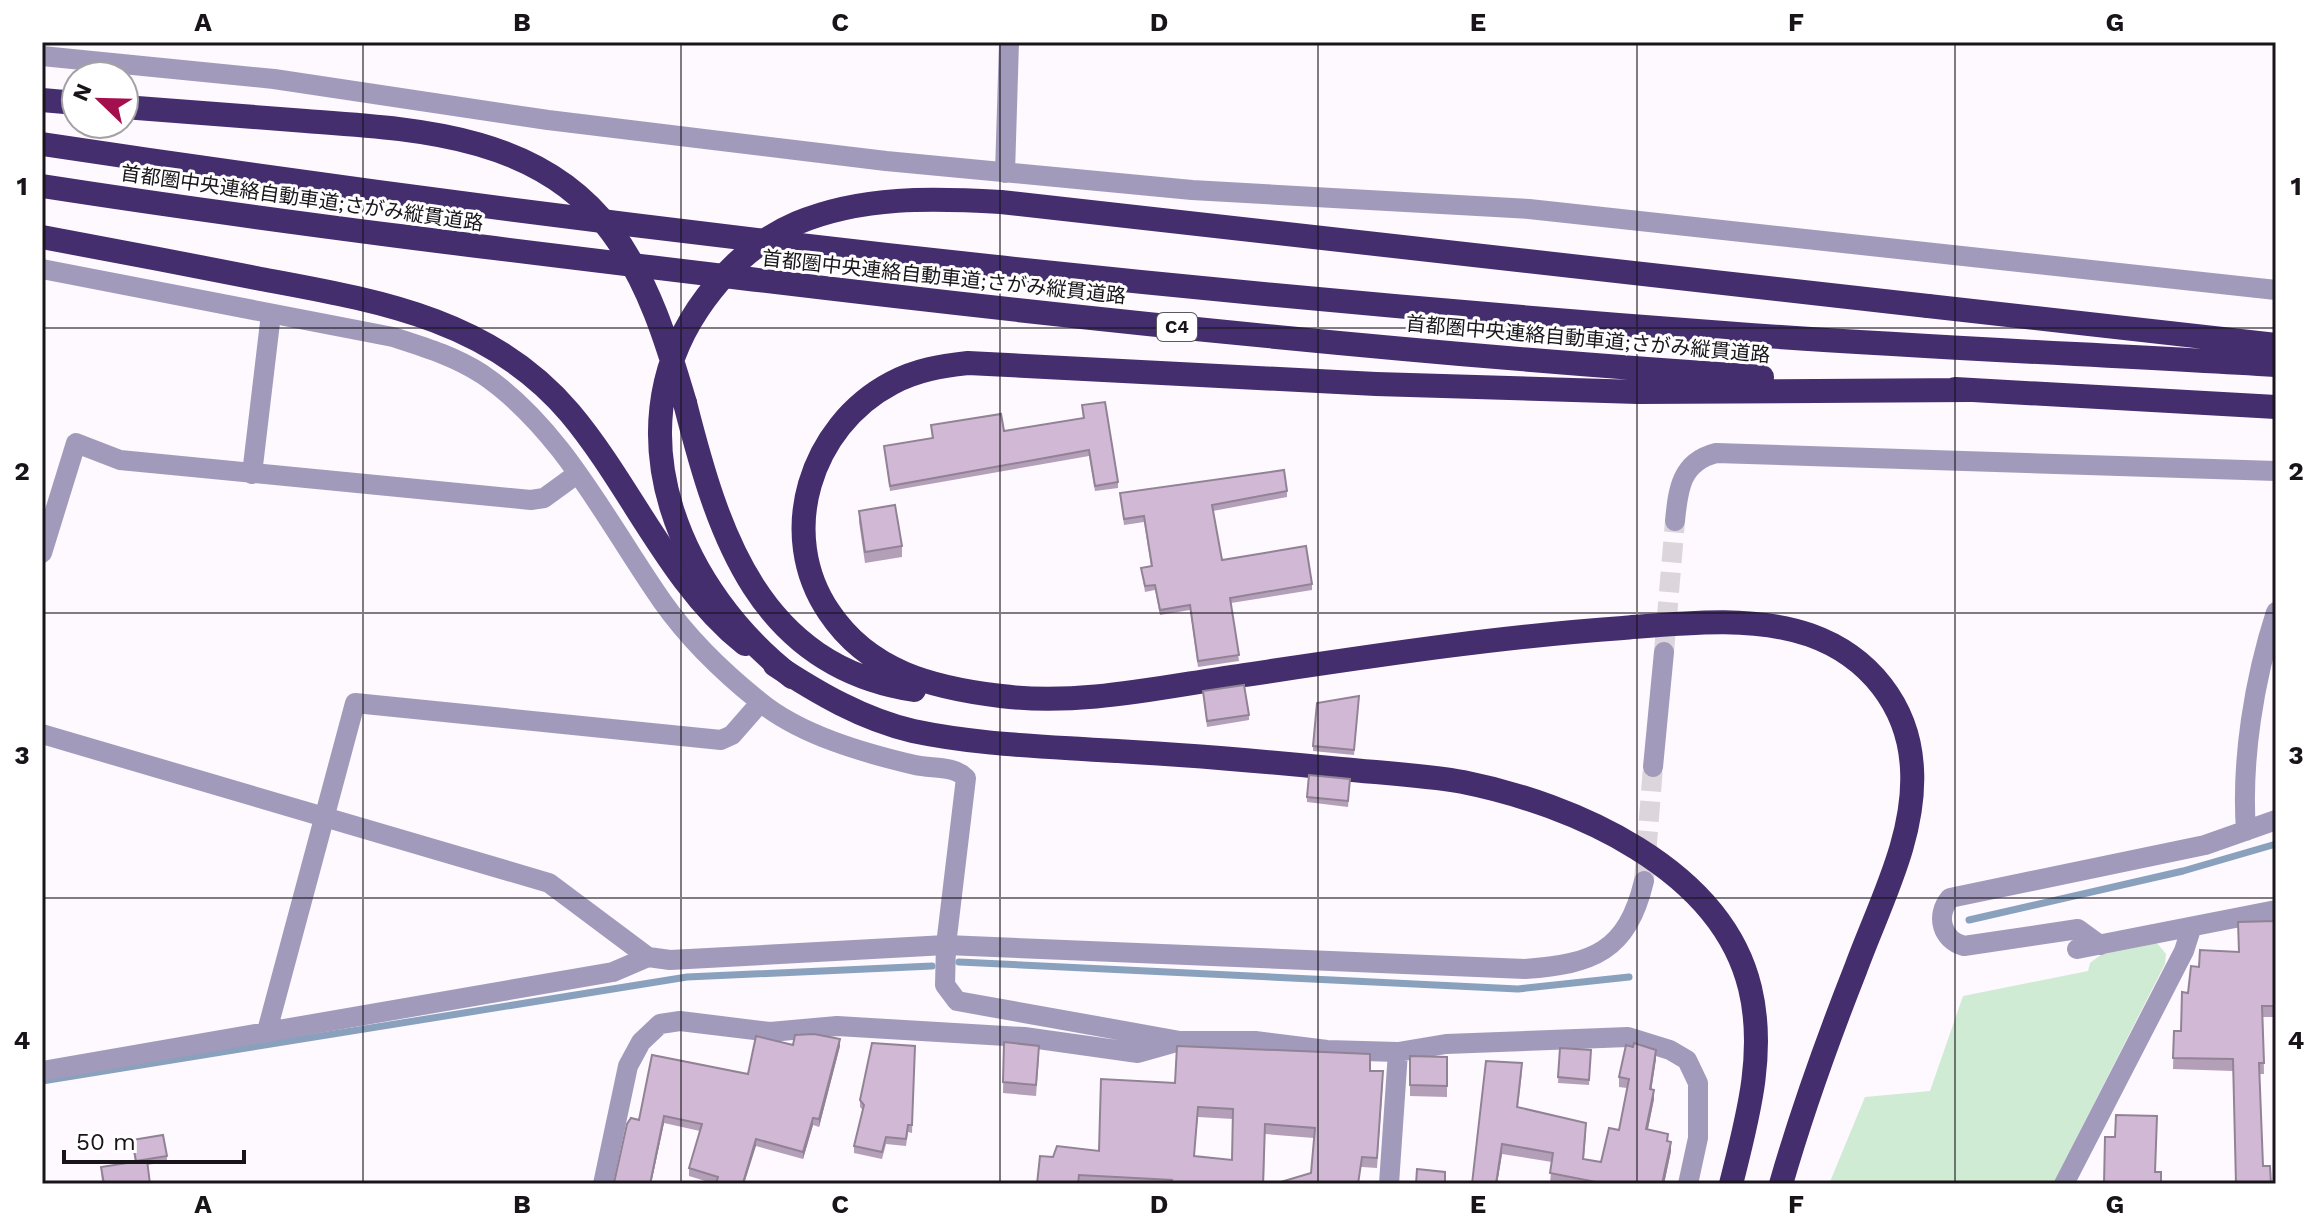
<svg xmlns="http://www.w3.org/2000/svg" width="2318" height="1226" font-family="'Work Sans','Noto Sans JP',sans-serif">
<rect width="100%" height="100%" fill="#fef8ff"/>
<!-- green -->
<path fill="#cfebd4" d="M 2157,943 L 2166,954 L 2165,964 L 2053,1184 L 1829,1184 L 1865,1097 L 1930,1091 L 1963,996 L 2088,971 L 2090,963 L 2106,951 Z"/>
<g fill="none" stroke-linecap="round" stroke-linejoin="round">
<!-- stream -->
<path stroke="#89a1bc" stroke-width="7" d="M 1969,920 L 2183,871 L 2276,844
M 959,962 L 1518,989 L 1629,977
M 42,1081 L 687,977 L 932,966"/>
<!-- minor-tunnel -->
<path stroke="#dcd6dc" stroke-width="20" stroke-dasharray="20 10" stroke-linecap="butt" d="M 1664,652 L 1675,521
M 1644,881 L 1653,767"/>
<!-- minor -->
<path stroke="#a29abb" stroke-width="20" d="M 1005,173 L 1009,42
M 42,269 L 393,337 C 424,347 454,356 482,374 C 562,428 608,524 662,601 C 688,638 724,673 759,701 C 800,735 864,753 915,765 C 933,769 953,765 966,778 L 946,945 L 945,985 L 957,1001 L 1180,1041 L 1255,1041 L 1327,1050 L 1398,1052 L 1446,1044 L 1628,1037 L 1670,1050 L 1687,1060 L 1698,1083 L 1698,1138 L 1688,1184
M 252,474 L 271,314
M 1675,521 C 1678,489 1681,462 1716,453 L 2276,471
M 42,553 L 76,443 L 120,460 L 531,500 L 544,498 L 577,474
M 1653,767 L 1664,652
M 2246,831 C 2241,760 2254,680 2276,612
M 946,945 L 1525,969 C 1593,964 1627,952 1644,881
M 2100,945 L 2078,929 L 1964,946 C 1942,940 1935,916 1950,898 L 2205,845 L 2276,820
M 2077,949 L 2276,910
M 267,1031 L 355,703 L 721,740 L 732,735 L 760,703
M 42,1071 L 613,972 L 648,957
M 603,1184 L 628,1066 L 641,1042 L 660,1024 L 680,1021 L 770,1032 L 837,1026 L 1024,1037 L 1138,1053 L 1177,1042
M 1389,1184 L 1398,1052
M 2064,1184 L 2184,951 L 2191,929"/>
<!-- tertiary -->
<path stroke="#a29abb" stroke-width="20" d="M 42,56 L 274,79 L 548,120 L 886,161 L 1192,190 L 1529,209 L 2276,290
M 42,734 L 549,883 L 648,957 L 670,960 L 946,945"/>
<!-- motorway -->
<path stroke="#442e6e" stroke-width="24" d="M 42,100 L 76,103
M 42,144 C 600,228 1161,291 1724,333 C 1908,347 2092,354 2276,365
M 42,186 C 274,222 507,250 741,278 C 1080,319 1421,355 1762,377
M 42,237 C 113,250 185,264 256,278 C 373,300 489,317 570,413 C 632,487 669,583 745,644
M 1928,306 L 2276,345
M 1955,389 L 2276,407
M 685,403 C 718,533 758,666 914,690
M 775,665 C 818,693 862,719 913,731 C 974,744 1036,746 1098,750 C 1180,754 1260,761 1341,769 C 1382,773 1423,775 1463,782 C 1573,804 1721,868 1750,988 C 1766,1054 1747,1120 1731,1184
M 1781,1184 C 1802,1111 1828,1039 1856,968 C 1879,905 1916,837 1912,769 C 1909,706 1869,656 1810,635 C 1752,615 1683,623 1623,628 C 1494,637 1366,657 1238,676 C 1161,687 1080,706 1001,696 C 933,688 869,672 829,612 C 776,534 810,426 892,383 C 916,370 941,366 968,363 L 1376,384 L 1638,392 L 1970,390"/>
<!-- motorway-bridge -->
<path stroke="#442e6e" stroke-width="24" d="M 124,107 C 185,112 246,116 306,121 C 415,129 539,134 611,231 C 649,282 667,342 685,403
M 792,677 C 682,592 613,436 698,309 C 723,272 755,241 797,223 C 862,196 932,198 1001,202 L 1928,306"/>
</g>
<!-- wall -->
<path fill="#b49fb8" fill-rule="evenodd" d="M 1082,405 L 1118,482 L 1118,488 L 1095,491 L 1089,456 L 890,491 L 884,446 L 932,438 L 931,425 L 1004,431 L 1083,418 Z
M 1287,491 L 1287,497 L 1213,511 L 1222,560 L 1312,584 L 1312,590 L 1231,603 L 1239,661 L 1198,667 L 1190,610 L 1160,615 L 1155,590 L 1145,592 L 1141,568 L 1151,566 L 1144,522 L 1124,525 L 1120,493 Z
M 859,511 L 902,546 L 902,557 L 865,563 L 859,522 Z
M 1203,691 L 1249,715 L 1249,720 L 1207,727 Z
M 1359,696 L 1354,755 L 1313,751 L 1313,746 Z
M 1350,779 L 1348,807 L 1307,802 L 1307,797 Z
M 2276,921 L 2276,1017 L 2263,1017 L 2264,1074 L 2260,1074 L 2236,1184 L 2233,1071 L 2173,1069 L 2174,1031 L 2181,1031 L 2188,993 L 2199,967 L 2239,952 Z
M 1004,1042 L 1039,1057 L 1036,1096 L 1003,1093 Z
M 840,1046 L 819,1127 L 813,1125 L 803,1159 L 756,1146 L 715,1184 L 689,1176 L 689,1168 L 700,1131 L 664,1123 L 651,1184 L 614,1184 L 639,1120 L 748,1074 Z
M 915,1046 L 912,1133 L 908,1132 L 906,1146 L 886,1144 L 882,1159 L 854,1153 L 854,1146 L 863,1110 L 860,1107 L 860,1100 Z
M 1560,1048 L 1591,1050 L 1589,1085 L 1558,1083 Z
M 1410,1056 L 1447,1057 L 1447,1097 L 1410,1096 Z
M 1656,1059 L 1651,1089 L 1654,1099 L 1648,1129 L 1668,1141 L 1671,1151 L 1664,1184 L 1557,1184 L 1550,1183 L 1552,1162 L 1502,1154 L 1497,1184 L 1472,1184 L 1522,1072 L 1518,1108 L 1586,1133 L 1584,1159 L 1601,1162 L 1619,1130 L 1627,1088 L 1619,1087 L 1619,1077 Z
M 1370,1071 L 1383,1081 L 1377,1168 L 1362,1167 L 1311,1173 L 1314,1138 L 1265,1134 L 1264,1184 L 1037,1184 L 1053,1157 L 1099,1151 L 1175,1083 ZM 1198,1117 L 1233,1119 L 1232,1160 L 1194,1156 Z
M 132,1140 L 167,1156 L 167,1162 L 147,1165 L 150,1184 L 102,1184 L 101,1167 L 135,1162 Z"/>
<!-- shaded-wall -->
<path fill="#928296" d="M 840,1039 L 840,1046 L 819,1127 L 819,1119 Z
M 1656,1050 L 1656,1059 L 1650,1099 L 1650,1089 Z
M 1654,1090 L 1654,1099 L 1646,1138 L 1646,1129 Z
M 664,1116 L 664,1123 L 651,1184 L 650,1184 Z
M 813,1118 L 813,1125 L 803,1159 L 803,1152 Z
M 756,1139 L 756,1146 L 744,1184 L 743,1184 Z
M 1671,1142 L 1671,1151 L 1664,1184 L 1662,1184 Z
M 1502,1144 L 1502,1154 L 1497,1184 L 1496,1184 Z"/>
<!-- building -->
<path fill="#d1b9d6" stroke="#928296" stroke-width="2" fill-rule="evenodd" d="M 1105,402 L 1118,482 L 1095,486 L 1089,450 L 890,486 L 884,446 L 933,438 L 931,425 L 1001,414 L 1004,431 L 1084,418 L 1082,405 Z
M 1284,470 L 1287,491 L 1212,505 L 1222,560 L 1306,546 L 1312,584 L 1230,598 L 1239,655 L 1198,661 L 1190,605 L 1160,610 L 1155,585 L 1145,586 L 1141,568 L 1152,566 L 1144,516 L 1124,519 L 1120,493 Z
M 895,505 L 902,546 L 865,552 L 859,511 Z
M 1244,685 L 1249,715 L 1207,721 L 1203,691 Z
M 1359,696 L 1354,750 L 1313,746 L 1317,703 Z
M 1309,775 L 1350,779 L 1348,801 L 1307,797 Z
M 2276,921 L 2276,1006 L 2262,1006 L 2264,1063 L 2259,1063 L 2263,1166 L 2270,1166 L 2271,1184 L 2236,1184 L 2233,1059 L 2173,1058 L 2174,1031 L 2181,1031 L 2182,992 L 2188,993 L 2191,966 L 2199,967 L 2200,950 L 2239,952 L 2238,922 Z
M 814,1034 L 840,1039 L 819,1119 L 813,1118 L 803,1152 L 756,1139 L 743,1183 L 749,1184 L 716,1184 L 718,1177 L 689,1168 L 702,1124 L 664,1116 L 650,1184 L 614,1183 L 627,1124 L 631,1118 L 639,1120 L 652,1055 L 748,1074 L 756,1036 L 793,1045 L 795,1035 Z
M 1004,1042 L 1039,1046 L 1036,1085 L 1003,1082 Z
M 872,1043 L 915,1046 L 912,1125 L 908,1125 L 906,1139 L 886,1137 L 882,1152 L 854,1146 L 864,1105 L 860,1100 Z
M 1634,1043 L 1656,1050 L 1650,1089 L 1654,1090 L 1646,1129 L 1668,1134 L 1667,1141 L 1671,1142 L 1662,1184 L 1606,1184 L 1550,1173 L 1553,1153 L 1502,1144 L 1496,1184 L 1472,1184 L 1486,1061 L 1522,1063 L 1517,1107 L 1586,1123 L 1583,1159 L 1601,1162 L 1609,1128 L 1619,1130 L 1629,1079 L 1619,1077 L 1626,1045 L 1633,1047 Z
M 1177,1046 L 1370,1054 L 1370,1071 L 1383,1071 L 1377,1158 L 1362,1157 L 1358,1184 L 1274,1184 L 1311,1173 L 1315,1128 L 1265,1124 L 1263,1184 L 1171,1184 L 1172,1180 L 1079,1175 L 1078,1184 L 1037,1184 L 1040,1156 L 1053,1157 L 1057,1146 L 1099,1151 L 1101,1079 L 1175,1083 ZM 1198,1107 L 1233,1109 L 1232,1160 L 1194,1156 Z
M 1560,1048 L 1591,1050 L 1589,1080 L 1558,1077 Z
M 1410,1056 L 1447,1057 L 1447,1086 L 1410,1085 Z
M 2116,1115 L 2157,1116 L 2155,1172 L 2161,1172 L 2161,1184 L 2104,1184 L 2105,1137 L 2115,1137 Z
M 163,1135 L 167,1156 L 136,1161 L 132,1140 Z
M 147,1160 L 150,1184 L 104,1184 L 101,1167 Z
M 1417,1169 L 1445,1172 L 1445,1184 L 1416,1184 Z"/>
<!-- grid -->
<path fill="none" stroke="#181419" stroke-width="2" stroke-opacity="0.55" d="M 363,42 L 363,1184M 681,42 L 681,1184M 1000,42 L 1000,1184M 1318,42 L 1318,1184M 1637,42 L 1637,1184M 1955,42 L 1955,1184M 42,328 L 2276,328M 42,613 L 2276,613M 42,898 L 2276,898"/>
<g text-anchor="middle" stroke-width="6" stroke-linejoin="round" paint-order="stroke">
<!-- shield labels -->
<rect fill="#fff" stroke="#5d5a5e" stroke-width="2" x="1157" y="313" width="40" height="28" rx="6"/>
<g font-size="18" font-weight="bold" fill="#181419">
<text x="1177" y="333">C4</text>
</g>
<!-- street labels -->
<g font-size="20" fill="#181419" stroke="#fff">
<text transform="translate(302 198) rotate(8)" y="7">首都圏中央連絡自動車道;さがみ縦貫道路</text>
<text transform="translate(944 277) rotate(6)" y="7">首都圏中央連絡自動車道;さがみ縦貫道路</text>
<text transform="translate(1588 339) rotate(5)" y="7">首都圏中央連絡自動車道;さがみ縦貫道路</text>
</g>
</g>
<!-- border -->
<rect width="2318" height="1226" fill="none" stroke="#ffffff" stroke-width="88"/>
<!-- north arrow -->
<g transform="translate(100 100) rotate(293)"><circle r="38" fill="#ffffff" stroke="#a3a1a3" stroke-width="2"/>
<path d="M0-6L14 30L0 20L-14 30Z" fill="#a4104e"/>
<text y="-12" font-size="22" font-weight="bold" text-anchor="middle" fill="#181419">N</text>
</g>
<!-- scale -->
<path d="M64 1150v12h180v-12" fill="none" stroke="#181419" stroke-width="4"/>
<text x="76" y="1150" font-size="24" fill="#181419" stroke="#ffffff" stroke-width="6" paint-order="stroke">50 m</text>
<rect x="44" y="44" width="2230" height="1138" fill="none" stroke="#181419" stroke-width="3"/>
<g font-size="26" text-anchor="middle" font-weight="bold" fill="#181419">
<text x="203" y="31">A</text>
<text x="522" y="31">B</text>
<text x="840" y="31">C</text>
<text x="1159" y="31">D</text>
<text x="1478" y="31">E</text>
<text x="1796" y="31">F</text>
<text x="2115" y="31">G</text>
<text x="22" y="195">1</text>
<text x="2296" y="195">1</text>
<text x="22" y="480">2</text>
<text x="2296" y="480">2</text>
<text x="22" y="764">3</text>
<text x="2296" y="764">3</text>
<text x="22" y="1049">4</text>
<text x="2296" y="1049">4</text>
<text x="203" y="1213">A</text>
<text x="522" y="1213">B</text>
<text x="840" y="1213">C</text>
<text x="1159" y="1213">D</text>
<text x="1478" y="1213">E</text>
<text x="1796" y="1213">F</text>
<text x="2115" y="1213">G</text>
</g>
</svg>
